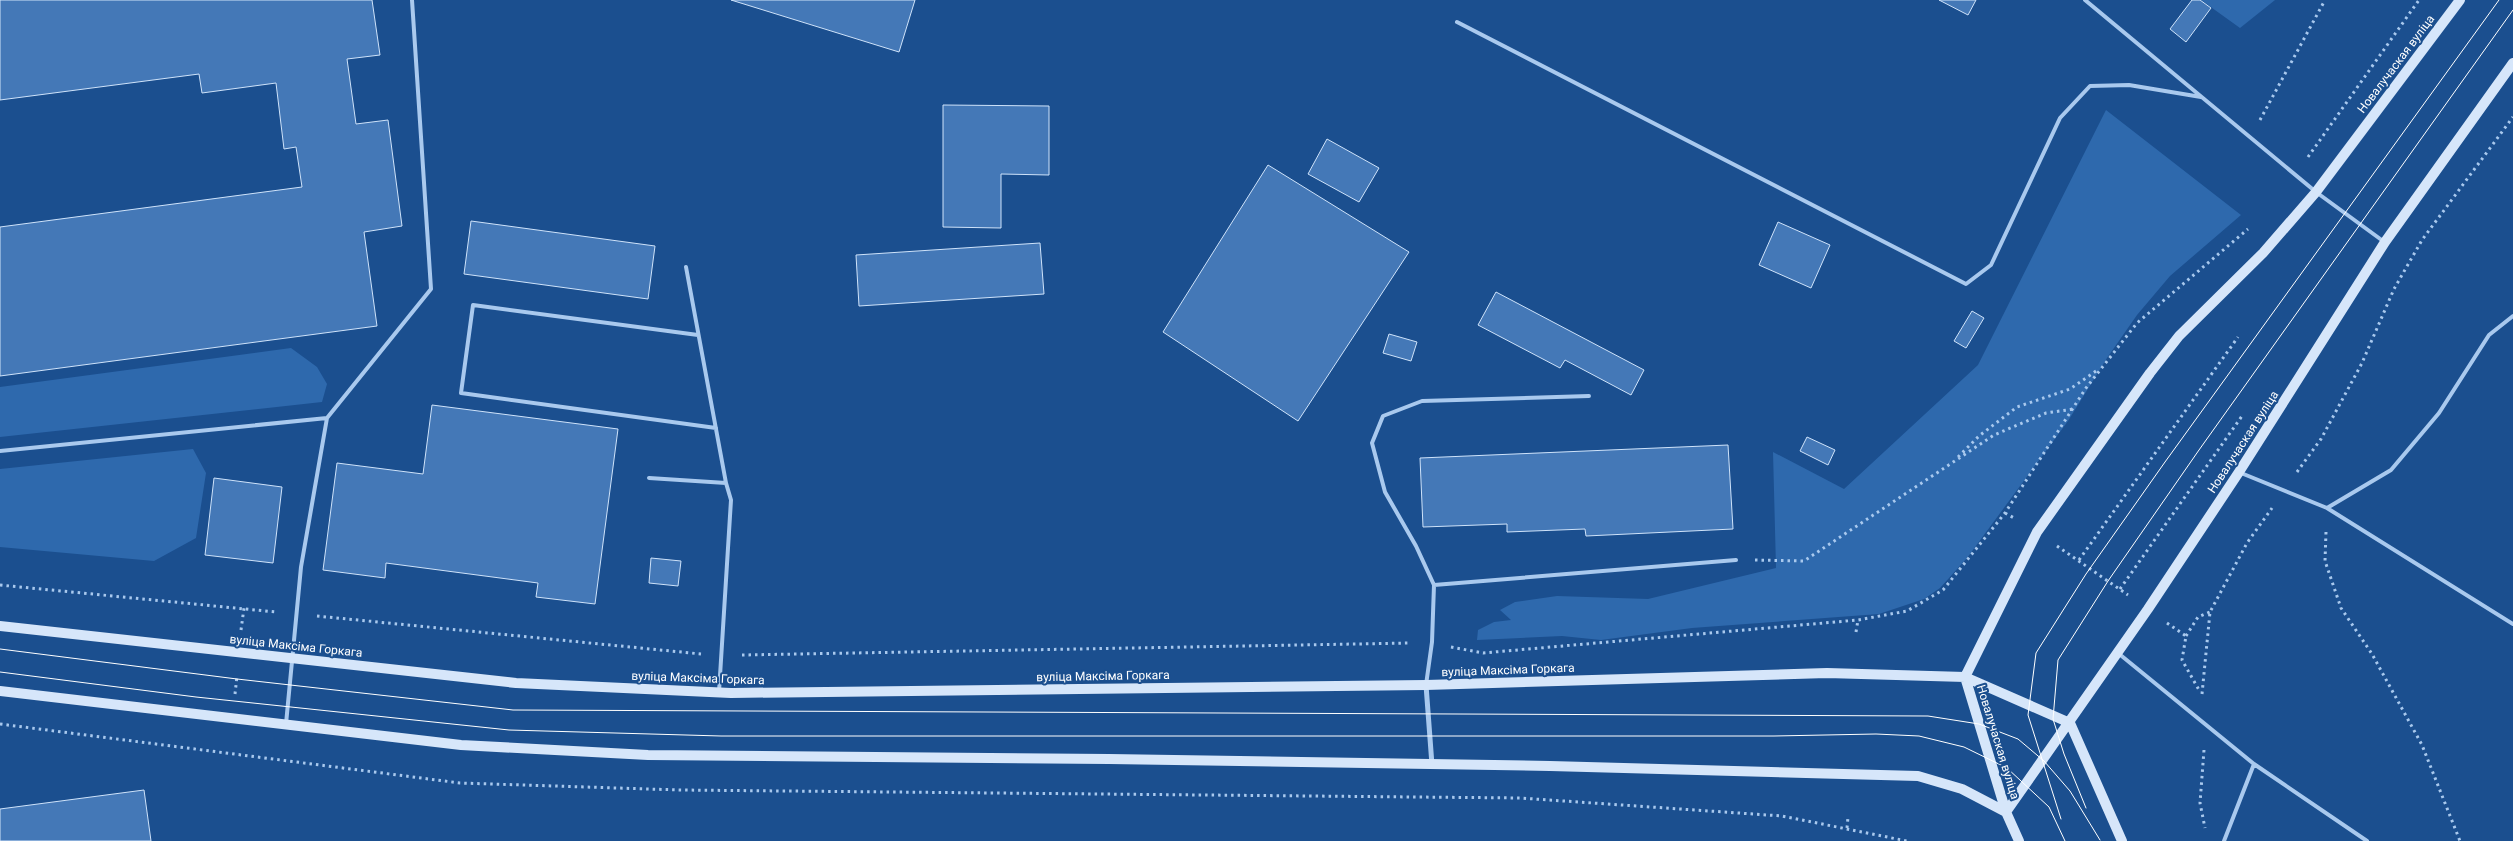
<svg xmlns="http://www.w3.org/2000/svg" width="2513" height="841" font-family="Roboto,sans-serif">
<rect width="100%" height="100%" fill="#1b4f8f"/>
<!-- green -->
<path fill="#2e69ad" d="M 2201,0 L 2275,0 L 2240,28 Z
M 2106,110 L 2241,215 L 2170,276 L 2137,315 L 2107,358 L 2068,421 L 1967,558 L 1940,588 L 1924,599 L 1879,614 L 1692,628 L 1601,640 L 1562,636 L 1477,640 L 1478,630 L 1494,622 L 1511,620 L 1500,610 L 1515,602 L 1557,596 L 1648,599 L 1776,568 L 1773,452 L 1844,489 L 1978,365 Z
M 291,348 L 317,367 L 327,384 L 322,402 L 0,437 L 0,387 Z
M 193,449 L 206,473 L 196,538 L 154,561 L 0,547 L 0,469 Z"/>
<!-- building -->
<path fill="#4478b7" stroke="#cfe3fa" d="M 0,0 L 372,0 L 380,55 L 347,59 L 356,124 L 388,120 L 402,226 L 364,232 L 377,326 L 0,376 L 0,227 L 302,187 L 296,147 L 284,149 L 276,83 L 202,93 L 199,74 L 0,100 Z
M 731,0 L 915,0 L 899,52 Z
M 1939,0 L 1976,0 L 1968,15 Z
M 2192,0 L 2200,0 L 2211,8 L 2186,42 L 2170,29 Z
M 943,105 L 1049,106 L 1049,175 L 1001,174 L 1001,228 L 943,227 Z
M 1327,139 L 1379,168 L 1359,202 L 1308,174 Z
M 1268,165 L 1409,252 L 1298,421 L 1163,332 Z
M 471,221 L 655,246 L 648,299 L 464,274 Z
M 1778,222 L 1830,245 L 1811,288 L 1759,265 Z
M 1040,243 L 1044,294 L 859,306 L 856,255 Z
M 1496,292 L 1644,370 L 1631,395 L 1565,360 L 1560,368 L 1478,325 Z
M 1972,311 L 1984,318 L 1966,348 L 1954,341 Z
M 1389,334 L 1417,342 L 1411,361 L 1383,353 Z
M 432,405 L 618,429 L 595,604 L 536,597 L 538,583 L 386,563 L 385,578 L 323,570 L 337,463 L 423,474 Z
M 1807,437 L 1835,450 L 1828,465 L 1800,451 Z
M 1728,445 L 1733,529 L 1586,536 L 1585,529 L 1507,532 L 1507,524 L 1423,527 L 1420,458 Z
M 214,478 L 282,487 L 273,563 L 205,555 Z
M 651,558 L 681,561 L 678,586 L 649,583 Z
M 144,790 L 151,841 L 0,841 L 0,809 Z"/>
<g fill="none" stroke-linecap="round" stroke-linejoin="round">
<!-- path -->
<path stroke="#a9c9ee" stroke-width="3" stroke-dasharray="2.5 4" stroke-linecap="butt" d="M 2260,120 L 2325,0
M 2308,157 L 2419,0
M 1958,457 L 1979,436 L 2017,407 L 2070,389 L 2099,369
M 2297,472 L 2321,439 L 2362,363 L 2394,289 L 2422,240 L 2513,117
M 2005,513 L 2016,519
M 2326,532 L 2325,561 L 2341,608 L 2372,654 L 2422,745 L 2460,841
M 2057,546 L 2128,595
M 1755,560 L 1804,561 L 1994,435 L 2046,413 L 2074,409
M 2079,560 L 2238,337
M 0,585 L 276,612
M 2120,589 L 2242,416
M 317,616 L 701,654
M 2167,623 L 2186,636 L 2182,660 L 2199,690
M 241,630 L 244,608
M 1856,632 L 1858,620
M 2186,636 L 2198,617 L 2210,612
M 1451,647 L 1483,653 L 1858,620 L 1907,611 L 1943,590 L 2005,513 L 2086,388 L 2137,323 L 2248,229
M 742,655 L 1411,643
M 235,694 L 237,676
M 2202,694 L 2210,612 L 2247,543 L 2272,508
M 0,724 L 460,783 L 680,790 L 1520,798 L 1782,816 L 1907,841
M 2204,750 L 2200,803 L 2205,828
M 1847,828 L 1848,817"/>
<!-- service -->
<path stroke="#a9c9ee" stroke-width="4" d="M 2085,0 L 2316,192 L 2383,241
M 1457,22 L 1966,284 L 1991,265 L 2060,118 L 2090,86 L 2129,85 L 2201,97
M 686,267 L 726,483
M 698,335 L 473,305 L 461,393 L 716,428
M 0,451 L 327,418
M 2241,473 L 2327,508 L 2513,624
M 649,478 L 726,483 L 731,500 L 719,692
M 2327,508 L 2391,470 L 2439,413 L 2489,335 L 2513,316
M 1434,585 L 1416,546 L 1385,492 L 1372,443 L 1383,416 L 1422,401 L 1589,396
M 2118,653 L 2254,764 L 2367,841
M 1426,685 L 1432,642 L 1434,585 L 1736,560
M 286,724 L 301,567 L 327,418 L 431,289 L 412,0
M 2224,841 L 2254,764"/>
<!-- minor -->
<path stroke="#a9c9ee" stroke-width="5" d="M 1426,685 L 1432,765"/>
<!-- secondary -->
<path stroke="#d6e6fa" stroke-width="10" d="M 0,626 L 516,683 L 731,693 L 1426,685 L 1827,673 L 1965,677 L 2070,723 L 2122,841
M 0,691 L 461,745 L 648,755 L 1109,759 L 1550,766 L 1918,776 L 1962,789 L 2006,812
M 2006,812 L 2148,609 L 2239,472 L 2385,242 L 2513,63
M 2019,841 L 2006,812 L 1965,677 L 2037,532 L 2150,373 L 2179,336 L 2263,253 L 2316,192 L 2460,0"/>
<!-- tram -->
<path stroke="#fff" stroke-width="1" d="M 0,649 L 237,679 L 513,710 L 1928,716 L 1979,724 L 2018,739 L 2044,761 L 2070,791 L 2100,840
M 0,672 L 196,697 L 509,730 L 721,736 L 1774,736 L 1876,734 L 1919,736 L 1964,747 L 2007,768 L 2049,807 L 2065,841
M 2086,808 L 2064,754 L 2053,719 L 2058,660 L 2108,581 L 2199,450 L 2513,10
M 2061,819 L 2028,715 L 2036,653 L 2086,574 L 2165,462 L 2499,0"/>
</g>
<g text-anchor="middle" stroke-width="4" stroke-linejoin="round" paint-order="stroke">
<!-- street labels -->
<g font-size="12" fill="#fff" stroke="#1b4f8f">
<text transform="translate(2396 64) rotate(-53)" y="4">Новалучаская вуліца</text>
<text transform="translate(2243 442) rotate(-57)" y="4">Новалучаская вуліца</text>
<text transform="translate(296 646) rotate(6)" y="4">вуліца Максіма Горкага</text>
<text transform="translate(1508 670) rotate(-2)" y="4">вуліца Максіма Горкага</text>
<text transform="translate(1103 676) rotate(-1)" y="4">вуліца Максіма Горкага</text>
<text transform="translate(698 678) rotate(2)" y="4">вуліца Максіма Горкага</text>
<text transform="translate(1998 742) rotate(73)" y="4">Новалучаская вуліца</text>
</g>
</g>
</svg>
